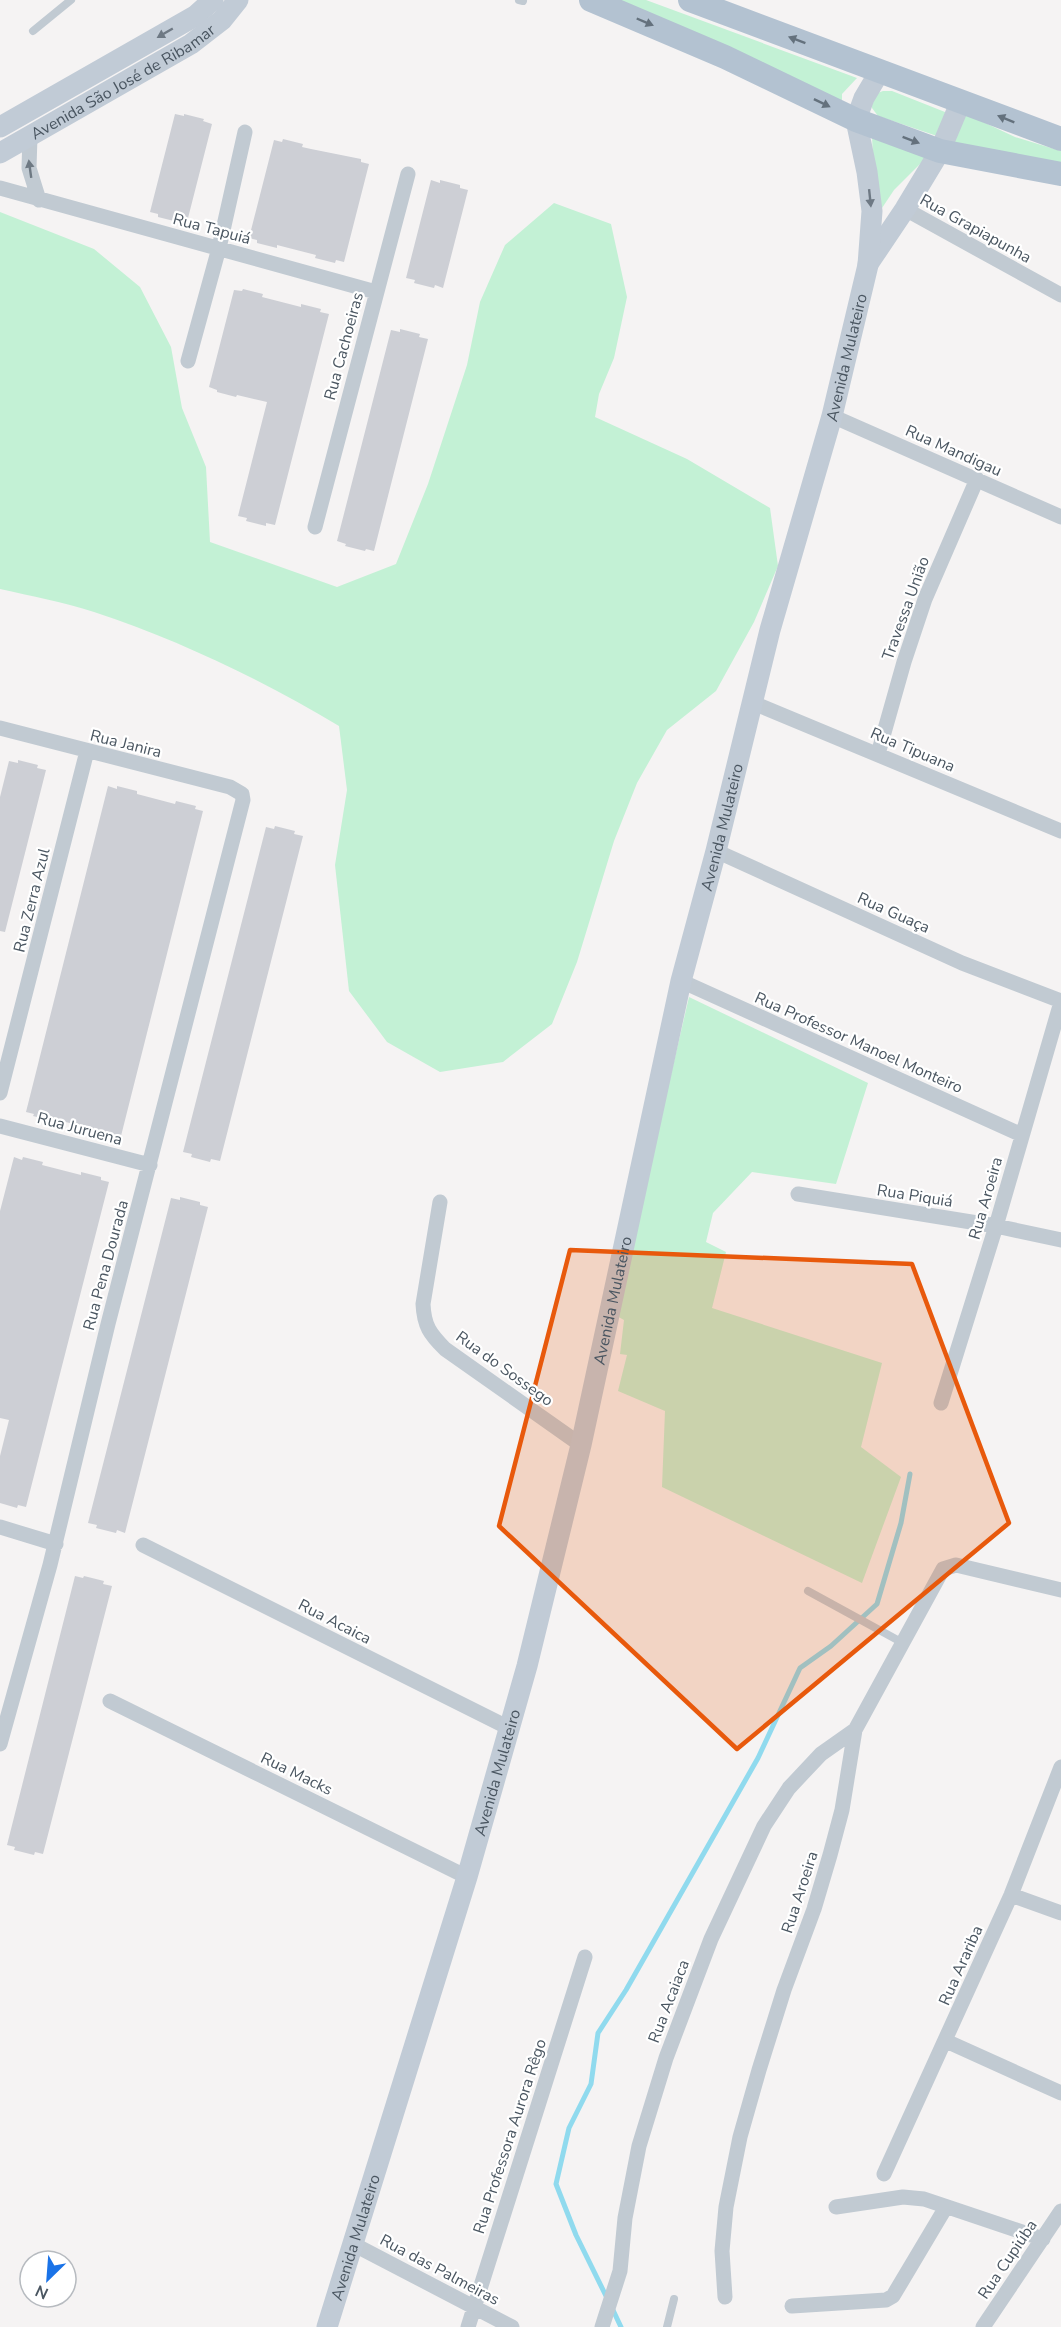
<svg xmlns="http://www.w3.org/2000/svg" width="1061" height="2327" font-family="'Nunito Sans',sans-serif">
<rect width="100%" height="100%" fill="#f5f3f3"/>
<!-- green -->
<path fill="#c3f1d5" d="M 610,0 L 646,0 L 857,78 L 842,94 L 842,104 Z
M 883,91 L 892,91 L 945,112 L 948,119 L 937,136 L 878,116 L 872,108 L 872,101 L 875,94 Z
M 964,113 L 1015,137 L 1061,151 L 1061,166 L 950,142 Z
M 872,136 L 926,158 L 894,190 L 882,208 L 875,204 Z
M 554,203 L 611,224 L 627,297 L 614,358 L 599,394 L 595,417 L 687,459 L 770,508 L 778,566 L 754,622 L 716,691 L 667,730 L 637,783 L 614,841 L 577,962 L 552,1024 L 503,1062 L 440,1072 L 387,1042 L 349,991 L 335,865 L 347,790 L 339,726 C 262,680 179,640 94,612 C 64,602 31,596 0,589 L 0,212 L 94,249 L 140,287 L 171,347 L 182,408 L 206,467 L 210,542 L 337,587 L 396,564 L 428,484 L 467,365 L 480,302 L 505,245 Z
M 689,997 L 868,1083 L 836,1184 L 752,1172 L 713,1213 L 706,1242 L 726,1252 L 712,1308 L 882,1363 L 861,1447 L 901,1477 L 862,1583 L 662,1487 L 665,1411 L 618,1391 L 627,1355 L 620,1354 L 624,1320 L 615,1315 Z"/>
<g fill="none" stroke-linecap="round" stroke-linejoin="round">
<!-- stream -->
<path stroke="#90daee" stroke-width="5" d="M 608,2300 L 576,2235 L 556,2184 L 569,2128 L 591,2084 L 598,2033 L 626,1990 L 758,1758 L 800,1668 L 831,1646 L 877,1604 L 901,1523 L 910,1474
M 612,2308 L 621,2327"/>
</g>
<!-- building -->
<path fill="#cdcfd5" d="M 175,114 L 184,116 L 184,114 L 204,119 L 203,121 L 212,124 L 187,222 L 178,220 L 178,222 L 158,217 L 158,214 L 150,212 Z
M 283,139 L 303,144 L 302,147 L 311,149 L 361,159 L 361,162 L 369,164 L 344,262 L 336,260 L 335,263 L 315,258 L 316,255 L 277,245 L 277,248 L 257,243 L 257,240 L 249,238 L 274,140 L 282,142 Z
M 431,180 L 440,183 L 440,180 L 460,185 L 460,188 L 468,190 L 443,288 L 435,285 L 434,288 L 414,283 L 415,280 L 406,278 Z
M 243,289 L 263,294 L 262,297 L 301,307 L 301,304 L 321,309 L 320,312 L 329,314 L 275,525 L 266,523 L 266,526 L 246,521 L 247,518 L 238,516 L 267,402 L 237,395 L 236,397 L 217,392 L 217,390 L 209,387 L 234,290 L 242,291 Z
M 400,329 L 420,334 L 419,337 L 428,339 L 374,551 L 366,549 L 365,551 L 345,546 L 346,544 L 337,541 L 391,330 L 400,332 Z
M 18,760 L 38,765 L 37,768 L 46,770 L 5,932 L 0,931 L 0,797 L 9,761 L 18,763 Z
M 108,786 L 117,789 L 117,786 L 137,791 L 137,794 L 175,804 L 176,801 L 196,806 L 195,809 L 203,811 L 121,1136 L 112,1134 L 111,1136 L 92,1132 L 93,1129 L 54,1119 L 53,1121 L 33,1116 L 34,1114 L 26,1112 Z
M 275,826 L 295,831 L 294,834 L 303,836 L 220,1161 L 211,1159 L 210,1162 L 191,1157 L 192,1154 L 183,1152 L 266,827 L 274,829 Z
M 14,1157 L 22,1160 L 23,1157 L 43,1162 L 42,1165 L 81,1175 L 81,1172 L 101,1177 L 101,1180 L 109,1182 L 26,1507 L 18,1505 L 17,1508 L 0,1503 L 0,1456 L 9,1420 L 0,1418 L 0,1211 Z
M 180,1197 L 200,1202 L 200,1205 L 208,1207 L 125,1533 L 117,1530 L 116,1533 L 96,1528 L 97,1525 L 88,1523 L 171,1198 L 180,1200 Z
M 75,1576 L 83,1578 L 84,1576 L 104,1581 L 103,1584 L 112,1586 L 43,1854 L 35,1852 L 34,1855 L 14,1850 L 15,1847 L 7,1845 Z"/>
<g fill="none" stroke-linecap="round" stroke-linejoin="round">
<!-- lane -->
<path stroke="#c1cad2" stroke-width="8" d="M 519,0 L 523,1
M 33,31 L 71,0
M 808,1591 L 903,1643
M 667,2327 L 674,2299"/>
<!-- street -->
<path stroke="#c1cad2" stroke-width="15" d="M 30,136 L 29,168 L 39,200
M 0,188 L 376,292
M 905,209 L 1061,295
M 188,361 L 219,248 L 245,132
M 832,416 L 1061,517
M 315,527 L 408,174
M 751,702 L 1061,831
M 0,728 L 230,787 L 242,794 L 243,800 L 108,1324 L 50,1565 L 0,1744
M 878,754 L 904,662 L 925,599 L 977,479
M 716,851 L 962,963 L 1061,1001
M 681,981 L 1022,1135
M 0,1093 L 87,751
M 0,1126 L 150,1165
M 798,1194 L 996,1226 L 1061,1240
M 440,1202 L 423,1304 C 424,1326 430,1334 445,1349 L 581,1445
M 941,1403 L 996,1226 L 1061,1002
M 0,1527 L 56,1544
M 143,1545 L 511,1729
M 110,1701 L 467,1877
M 1011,1895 L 1061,1913
M 946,2041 L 1061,2093
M 884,2174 L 1011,1895 L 1061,1767
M 836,2207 L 903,2197 L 924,2199 L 1043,2239
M 351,2243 L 512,2327
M 725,2297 L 722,2251 L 726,2207 L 740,2137 L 759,2070 L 784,1990 L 814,1909 L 830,1855 L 842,1810 L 855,1730 L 943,1569 L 956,1565 L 1061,1590
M 792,2306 L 886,2300 L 893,2296 L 946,2207
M 468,2327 L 585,1957
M 602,2327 L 620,2271 L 625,2218 L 639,2146 L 666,2058 L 711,1939 L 764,1826 L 789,1788 L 821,1754 L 855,1730
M 983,2327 L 1061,2211"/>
<!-- secondary -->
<g stroke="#c1cbd6" stroke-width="21">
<path d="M 0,127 L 195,16 L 213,0"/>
<path id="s1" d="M 0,153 L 191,44 L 222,20 L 238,0"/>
<path d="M 868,264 L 905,209 L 940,151 L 961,101"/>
<path id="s2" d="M 327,2327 L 467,1877 L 527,1666 L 581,1445 L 681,981 L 716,851 L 770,630 L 832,416 L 868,265 L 872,211 L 867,172 L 856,120 L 864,98 L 880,71"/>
</g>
<!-- primary -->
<path stroke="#b3c2d1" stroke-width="24" d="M 591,0 L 725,57 L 856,120 L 940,151 L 1061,174
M 690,0 L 1061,139"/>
</g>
<!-- one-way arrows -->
<defs><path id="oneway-solid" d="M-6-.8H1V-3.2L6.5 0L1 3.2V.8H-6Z" transform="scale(1.5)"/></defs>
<g fill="#64717d">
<use href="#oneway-solid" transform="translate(645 22) rotate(23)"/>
<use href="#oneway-solid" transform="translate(797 40) rotate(-159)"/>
<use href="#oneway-solid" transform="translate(822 103) rotate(26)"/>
<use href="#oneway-solid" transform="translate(1006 119) rotate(-158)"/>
<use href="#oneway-solid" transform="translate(911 140) rotate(21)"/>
</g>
<g fill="#6e7984">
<use href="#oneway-solid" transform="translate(165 33) rotate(150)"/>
<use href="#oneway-solid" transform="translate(870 198) rotate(84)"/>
</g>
<use fill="#6e7983" href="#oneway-solid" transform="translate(30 169) rotate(-98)"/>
<!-- marked area -->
<path fill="#e8590c" fill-opacity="0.2" stroke="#e8590c" stroke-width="4.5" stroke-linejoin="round" d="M 570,1250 L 912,1264 L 1009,1523 L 737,1749 L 499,1526 Z"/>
<g text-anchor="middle" stroke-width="4.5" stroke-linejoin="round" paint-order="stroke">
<!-- street labels -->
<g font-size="16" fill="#4a5661" stroke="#fff">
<text dy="6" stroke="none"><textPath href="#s1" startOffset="142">Avenida São José de Ribamar</textPath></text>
<text transform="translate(212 228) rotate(15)" y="6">Rua Tapuiá</text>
<text transform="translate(976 228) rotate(29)" y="6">Rua Grapiapunha</text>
<text transform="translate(343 346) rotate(-75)" y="6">Rua Cachoeiras</text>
<text dy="6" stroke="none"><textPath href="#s2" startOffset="2038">Avenida Mulateiro</textPath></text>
<text transform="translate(954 450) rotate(24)" y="6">Rua Mandigau</text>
<text transform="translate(905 608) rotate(-70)" y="6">Travessa União</text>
<text transform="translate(126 743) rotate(14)" y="6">Rua Janira</text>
<text transform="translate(913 749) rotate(23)" y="6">Rua Tipuana</text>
<text dy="6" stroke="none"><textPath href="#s2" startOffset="1552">Avenida Mulateiro</textPath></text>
<text transform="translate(31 900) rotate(-76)" y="6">Rua Zerra Azul</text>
<text transform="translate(894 912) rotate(24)" y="6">Rua Guaça</text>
<text transform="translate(859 1042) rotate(24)" y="6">Rua Professor Manoel Monteiro</text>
<text transform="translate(80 1128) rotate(15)" y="6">Rua Juruena</text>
<text transform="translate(915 1195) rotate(9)" y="6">Rua Piquiá</text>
<text transform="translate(985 1198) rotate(-74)" y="6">Rua Aroeira</text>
<text transform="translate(105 1265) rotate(-75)" y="6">Rua Pena Dourada</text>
<text dy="6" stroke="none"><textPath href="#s2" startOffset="1066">Avenida Mulateiro</textPath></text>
<text transform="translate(505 1368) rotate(36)" y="6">Rua do Sossego</text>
<text transform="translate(335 1621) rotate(27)" y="6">Rua Acaica</text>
<text dy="6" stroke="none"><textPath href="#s2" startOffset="580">Avenida Mulateiro</textPath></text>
<text transform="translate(297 1773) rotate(26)" y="6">Rua Macks</text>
<text transform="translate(799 1892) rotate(-72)" y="6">Rua Aroeira</text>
<text transform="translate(960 1965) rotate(-66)" y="6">Rua Arariba</text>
<text transform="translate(668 2001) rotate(-69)" y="6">Rua Acaiaca</text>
<text transform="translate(509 2136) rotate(-72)" y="6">Rua Professora Aurora Rêgo</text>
<text dy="6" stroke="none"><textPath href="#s2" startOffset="94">Avenida Mulateiro</textPath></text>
<text transform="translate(1007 2259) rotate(-56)" y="6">Rua Cupiúba</text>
<text transform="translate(440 2269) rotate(28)" y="6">Rua das Palmeiras</text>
</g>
</g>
<!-- north arrow -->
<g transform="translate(48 2279) rotate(205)"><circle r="28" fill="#ffffff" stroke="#b7bbc0" stroke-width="1.5"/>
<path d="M0-4.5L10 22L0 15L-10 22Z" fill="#1a73e8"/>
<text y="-9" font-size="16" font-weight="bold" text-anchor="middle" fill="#4a5661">N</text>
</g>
</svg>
